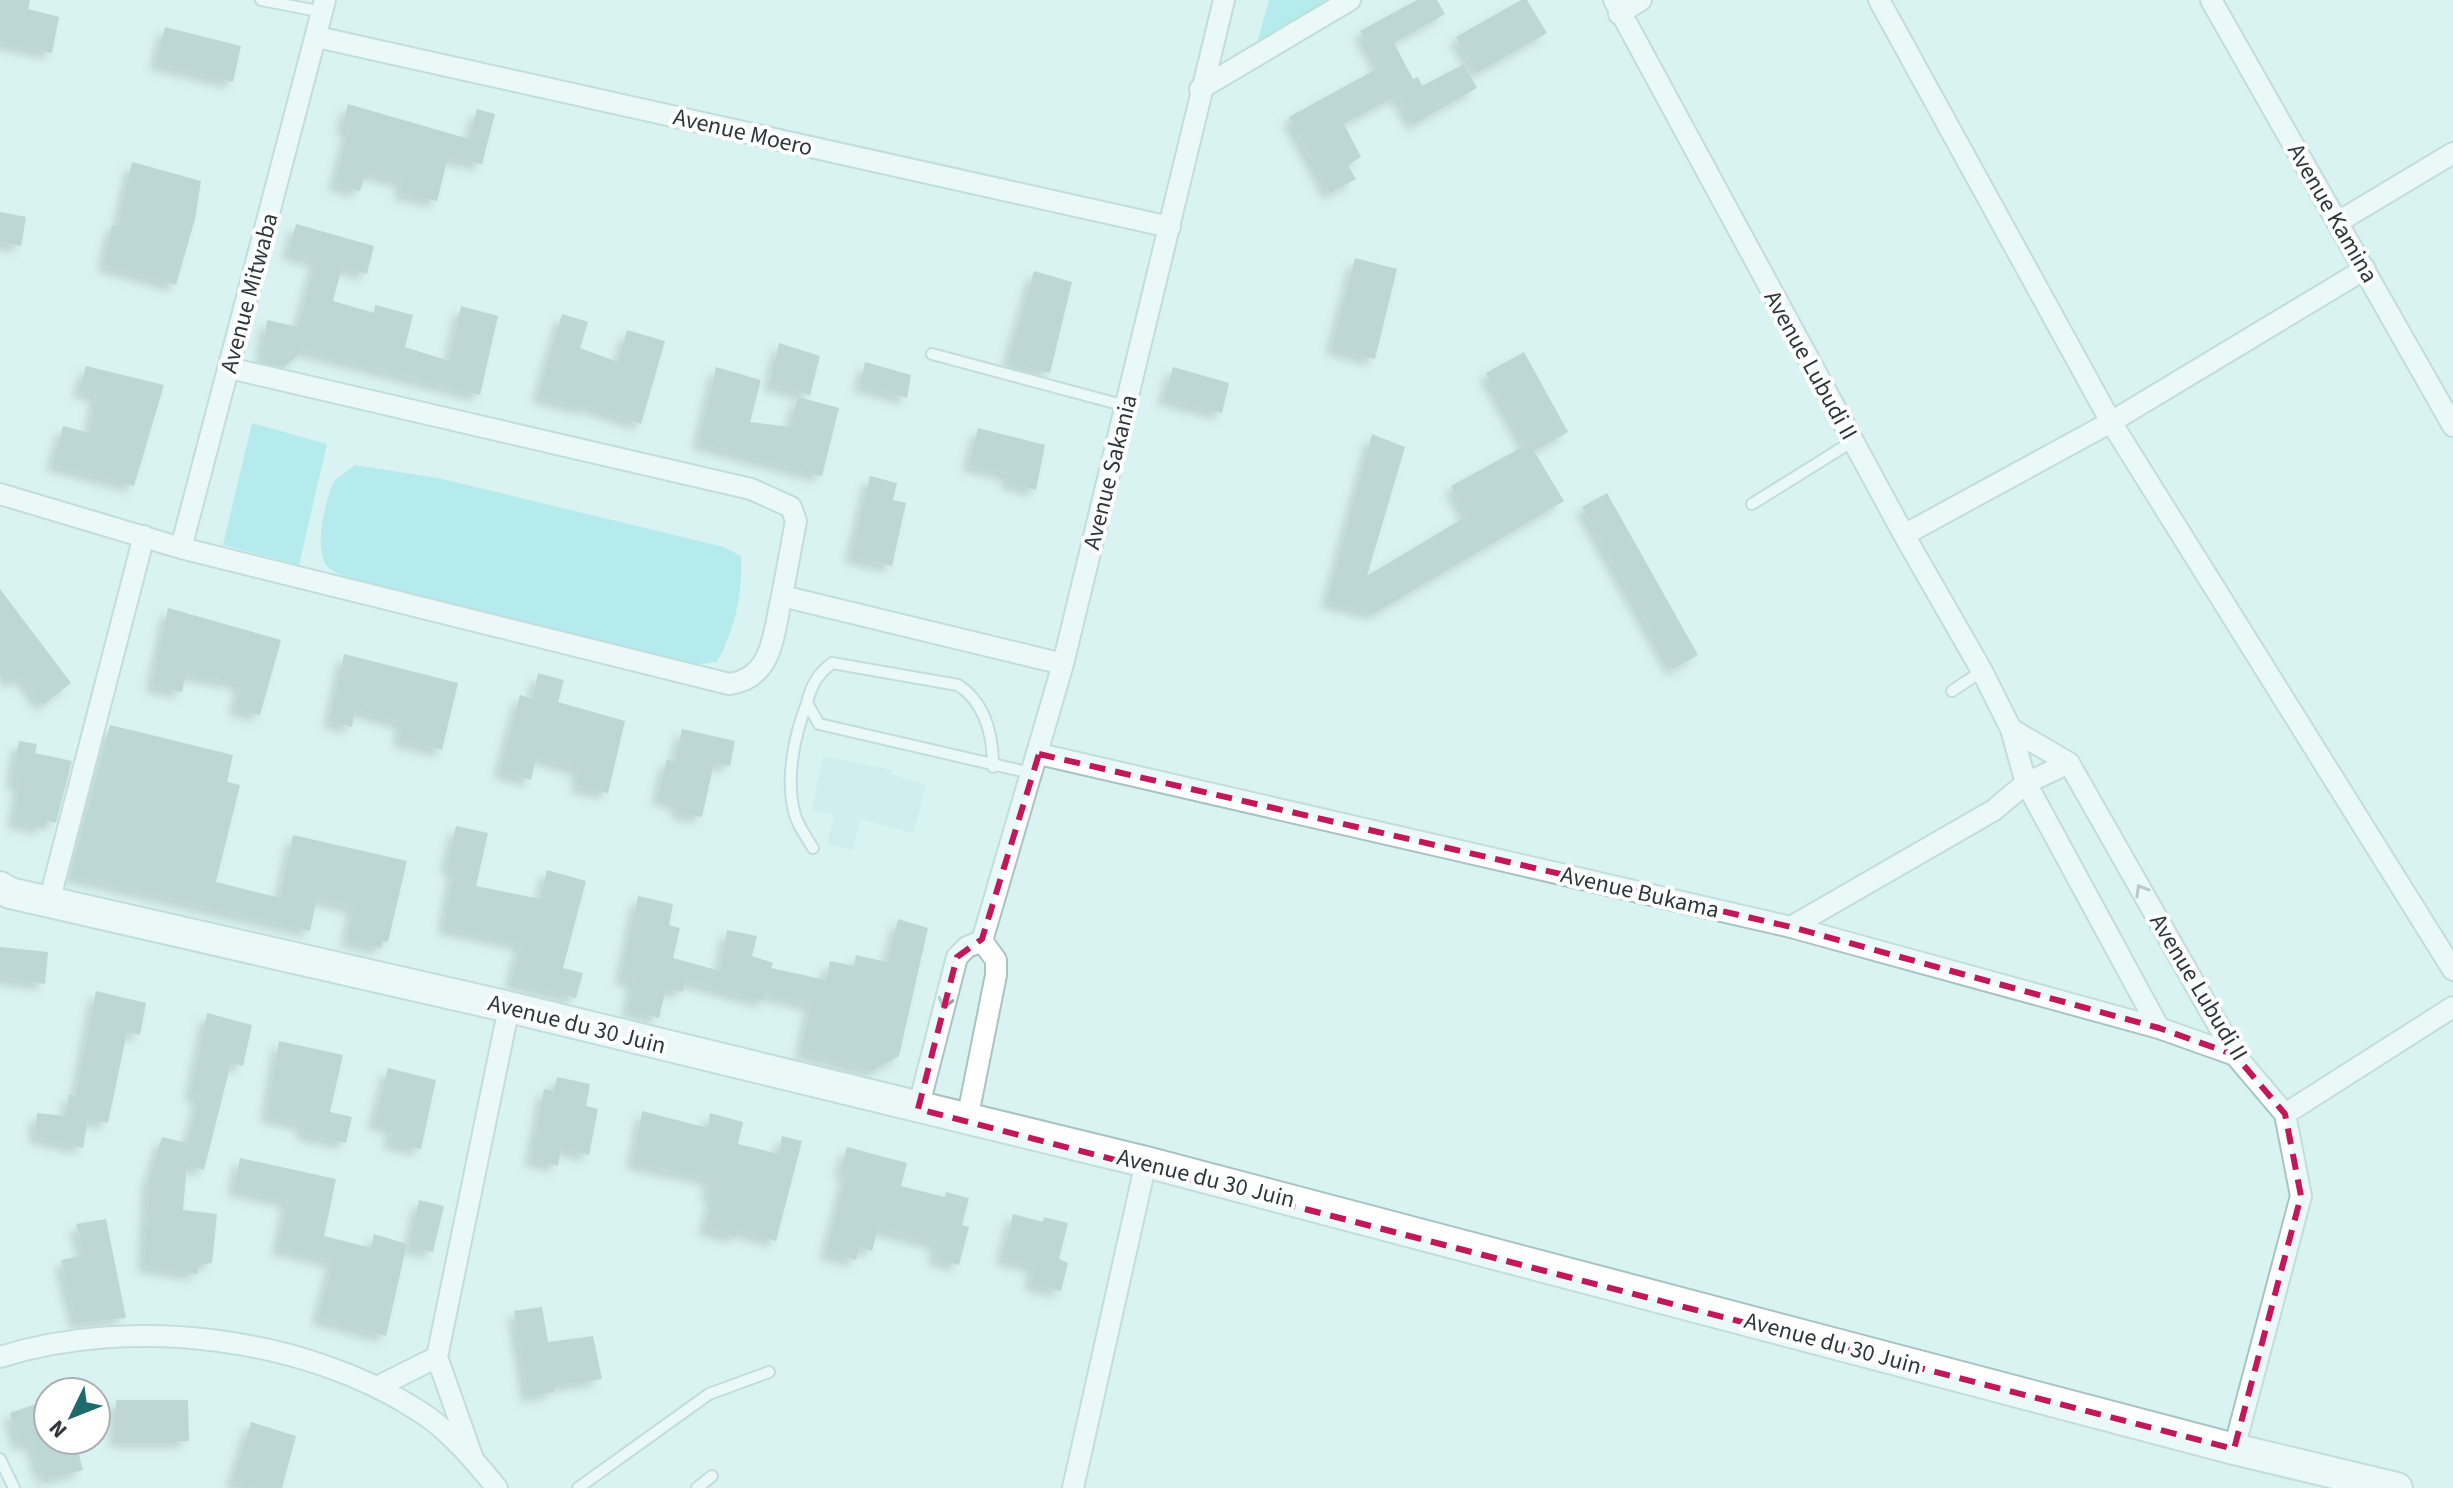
<svg xmlns="http://www.w3.org/2000/svg" width="2453" height="1488" font-family="'Source Sans 3',sans-serif">
<defs>
<filter id="shadow"><feDropShadow dx="-7" dy="7" stdDeviation="4" flood-color="#0004"/></filter>
</defs>
<rect width="100%" height="100%" fill="#d9f3f3"/>
<!-- built -->
<path fill="#c5e8e9" d="M 823,756 L 891,770 L 891,774 L 926,785 L 914,833 L 860,819 L 853,850 L 827,844 L 834,815 L 812,809 Z"/>
<!-- green -->
<path fill="#8be2e4" d="M 1269,0 L 1338,0 L 1256,47 Z
M 252,423 L 327,444 L 299,565 L 223,545 Z
M 355,465 L 438,478 L 724,547 L 741,556 C 743,592 735,630 717,662 L 693,665 L 345,577 C 340,574 332,571 328,567 C 312,549 326,500 334,481 Z"/>
<!-- building -->
<path fill="#9bb3b4" filter="url(#shadow)" d="M 0,0 L 30,0 L 28,9 L 59,17 L 52,53 L 0,42 Z
M 1417,0 L 1437,0 L 1445,14 L 1394,43 L 1413,79 L 1418,77 L 1422,86 L 1464,64 L 1477,88 L 1414,124 L 1398,95 L 1344,124 L 1361,157 L 1348,165 L 1356,179 L 1330,193 L 1289,117 L 1380,67 L 1360,31 Z
M 1521,0 L 1527,0 L 1547,33 L 1477,73 L 1456,37 Z
M 165,27 L 241,46 L 233,82 L 156,63 Z
M 348,104 L 469,139 L 477,109 L 495,114 L 482,164 L 448,157 L 437,201 L 400,193 L 403,181 L 366,172 L 360,191 L 335,184 L 349,129 L 342,127 Z
M 132,162 L 201,181 L 195,219 L 176,285 L 104,265 L 112,225 L 118,226 Z
M 0,212 L 26,217 L 21,246 L 0,242 Z
M 296,224 L 374,246 L 367,274 L 342,267 L 333,301 L 374,313 L 375,305 L 413,315 L 405,347 L 449,361 L 461,306 L 498,316 L 480,395 L 304,350 L 284,367 L 269,364 L 262,354 L 267,320 L 298,327 L 316,260 L 288,253 Z
M 1355,258 L 1397,269 L 1375,359 L 1332,348 Z
M 1034,271 L 1072,282 L 1050,373 L 1008,362 Z
M 562,314 L 588,322 L 580,348 L 618,362 L 627,330 L 665,341 L 641,424 L 585,405 L 584,408 L 538,396 Z
M 779,343 L 820,356 L 810,395 L 770,384 Z
M 1524,352 L 1568,432 L 1534,451 L 1564,501 L 1375,613 L 1327,601 L 1372,434 L 1405,447 L 1367,576 L 1467,516 L 1451,486 L 1526,445 L 1486,373 Z
M 865,362 L 911,375 L 907,398 L 860,385 Z
M 86,366 L 164,385 L 134,486 L 53,464 L 63,426 L 90,433 L 96,394 L 79,392 Z
M 716,367 L 761,380 L 750,422 L 790,427 L 798,397 L 839,408 L 822,476 L 699,443 Z
M 1173,367 L 1229,383 L 1222,413 L 1164,398 Z
M 978,428 L 1045,445 L 1036,490 L 1007,482 L 1009,474 L 969,465 Z
M 870,476 L 897,483 L 893,500 L 906,503 L 892,566 L 851,556 Z
M 1607,493 L 1698,655 L 1673,669 L 1582,507 Z
M 0,589 L 71,683 L 43,705 L 21,676 L 12,682 L 0,666 Z
M 168,608 L 281,640 L 260,715 L 235,709 L 241,683 L 186,674 L 182,692 L 152,686 Z
M 344,654 L 458,683 L 442,750 L 399,740 L 403,723 L 355,709 L 352,727 L 330,721 Z
M 538,673 L 564,680 L 558,702 L 625,721 L 608,793 L 577,786 L 580,770 L 537,756 L 531,780 L 500,771 L 520,695 L 533,699 Z
M 110,725 L 233,755 L 227,782 L 240,785 L 216,882 L 280,898 L 293,835 L 407,861 L 388,942 L 383,941 L 381,948 L 347,940 L 354,907 L 317,898 L 310,931 L 70,875 Z
M 682,729 L 735,741 L 730,766 L 714,763 L 702,817 L 677,812 L 679,803 L 658,798 L 667,759 L 675,762 Z
M 19,741 L 37,744 L 35,753 L 72,761 L 56,823 L 46,820 L 44,828 L 14,822 L 20,783 L 12,781 Z
M 456,826 L 488,833 L 476,886 L 540,899 L 547,870 L 586,881 L 563,968 L 583,973 L 576,998 L 511,982 L 521,944 L 444,927 L 454,868 L 447,866 Z
M 638,896 L 673,904 L 669,925 L 680,928 L 673,958 L 720,971 L 727,930 L 757,936 L 752,956 L 773,963 L 771,968 L 826,980 L 830,961 L 854,966 L 856,955 L 887,962 L 898,919 L 928,928 L 899,1056 L 872,1071 L 801,1052 L 811,1004 L 766,994 L 764,1001 L 686,980 L 683,992 L 666,988 L 659,1018 L 628,1010 L 634,981 L 621,978 Z
M 0,947 L 48,952 L 45,984 L 0,977 Z
M 96,991 L 146,1003 L 140,1035 L 127,1032 L 108,1123 L 88,1119 L 83,1148 L 35,1136 L 37,1113 L 66,1116 L 69,1094 L 76,1096 Z
M 207,1013 L 252,1025 L 243,1066 L 231,1063 L 204,1170 L 187,1165 L 183,1210 L 217,1214 L 212,1263 L 199,1265 L 197,1274 L 144,1266 L 149,1180 L 162,1137 L 187,1143 L 200,1097 L 191,1094 Z
M 279,1041 L 343,1055 L 330,1112 L 352,1117 L 346,1143 L 302,1133 L 304,1124 L 267,1116 Z
M 388,1068 L 436,1080 L 421,1149 L 390,1143 L 393,1127 L 374,1123 Z
M 557,1077 L 590,1084 L 586,1106 L 598,1109 L 589,1155 L 561,1148 L 558,1166 L 531,1159 L 544,1089 L 554,1091 Z
M 642,1111 L 708,1128 L 710,1113 L 743,1122 L 738,1144 L 779,1154 L 782,1136 L 802,1141 L 776,1241 L 738,1230 L 736,1237 L 705,1228 L 714,1194 L 707,1193 L 711,1179 L 633,1163 Z
M 847,1147 L 907,1163 L 901,1186 L 945,1197 L 946,1192 L 969,1198 L 962,1225 L 969,1227 L 959,1265 L 934,1258 L 937,1243 L 878,1228 L 872,1251 L 860,1247 L 856,1260 L 826,1253 L 847,1172 L 840,1171 Z
M 240,1158 L 336,1179 L 324,1236 L 371,1248 L 374,1234 L 407,1244 L 386,1336 L 318,1318 L 333,1261 L 278,1248 L 288,1201 L 234,1189 Z
M 419,1200 L 444,1206 L 433,1252 L 409,1247 Z
M 1013,1214 L 1043,1222 L 1044,1217 L 1068,1223 L 1059,1259 L 1068,1263 L 1061,1291 L 1031,1284 L 1034,1266 L 1002,1258 Z
M 106,1219 L 126,1318 L 77,1323 L 61,1260 L 84,1255 L 76,1224 Z
M 542,1307 L 548,1342 L 593,1336 L 602,1379 L 554,1386 L 554,1392 L 528,1396 L 514,1311 Z
M 48,1400 L 48,1440 L 75,1440 L 83,1470 L 52,1478 L 48,1468 L 48,1482 L 45,1483 L 31,1442 L 19,1444 L 10,1413 Z
M 116,1400 L 188,1400 L 189,1441 L 116,1441 Z
M 251,1422 L 296,1436 L 282,1488 L 256,1488 L 232,1482 Z"/>
<g fill="none" stroke-linecap="round" stroke-linejoin="round">
<!-- lane casing -->
<g stroke="#a9c2c2" stroke-width="14">
<path id="lane" d="M 261,0 L 323,12
M 932,354 L 1126,406
M 1752,504 L 1853,441
M 1952,691 L 1982,671
M 807,703 C 794,736 785,780 795,815 C 798,826 807,838 813,848
M 993,767 C 993,735 986,703 958,685 L 832,663 C 818,674 811,685 807,703 L 819,724 L 1031,773
M 0,1459 L 14,1488
M 578,1488 L 709,1394 L 769,1372
M 697,1488 L 712,1476"/>
</g>
<!-- street casing -->
<g stroke="#a9c2c2" stroke-width="24">
<path id="street" d="M 1614,0 L 1904,535 L 1982,671 L 2011,729 L 2026,783 L 2159,1028
M 1879,0 L 2111,422 L 2453,970
M 2211,0 L 2453,426
M 1619,14 L 1641,0
M 317,37 L 1170,227
M 1200,89 L 1350,0
M 2338,222 L 2453,153
M 229,368 L 751,489 L 791,507 L 796,521 L 782,596 L 1063,664
M 0,494 L 181,548 L 729,684 C 774,678 773,633 782,596
M 1904,535 L 2111,422 L 2365,269
M 181,548 L 325,0
M 2011,729 L 2069,763
M 1039,754 L 1791,927 L 2159,1028 L 2235,1055
M 2069,763 L 2235,1055 L 2285,1114 L 2301,1196 L 2234,1449
M 49,902 L 144,536
M 1791,927 L 1994,810 L 2026,783 L 2069,763
M 982,941 L 1063,664 L 1224,0
M 918,1109 L 957,957 L 967,947 L 982,941
M 2285,1114 L 2453,1007
M 967,1120 L 996,975 L 996,960 L 982,941
M 0,1357 C 130,1316 303,1336 419,1411 C 449,1430 474,1460 497,1488
M 377,1387 L 437,1357
M 472,1456 L 437,1357 L 509,1007
M 1073,1488 L 1146,1162"/>
</g>
<!-- secondary casing -->
<g stroke="#a9c2c2" stroke-width="34">
<path id="secondary" d="M 0,887 L 10,893 L 509,1007 L 1146,1162 L 2234,1449 L 2397,1488"/>
</g>
<!-- lane -->
<use href="#lane" stroke="#fff" stroke-width="10"/>
<!-- street -->
<use href="#street" stroke="#fff" stroke-width="20"/>
<!-- secondary -->
<use href="#secondary" stroke="#fff" stroke-width="30"/>
</g>
<!-- one-way arrows -->
<defs><path id="oneway-chevron" d="M-2-3.5L2.5 0L-2 3.5" fill="none" stroke-width="1.6" stroke-linecap="round" stroke-linejoin="round" transform="scale(2)"/></defs>
<g stroke="#969c9c">
<use href="#oneway-chevron" transform="translate(2141 890) rotate(-120)"/>
<use href="#oneway-chevron" transform="translate(945 1003) rotate(104)"/>
</g>
<!-- marked area -->
<path d="M0 0H2453V1488H0ZM 1039,754 L 1791,927 L 2159,1028 L 2235,1055 L 2285,1114 L 2301,1196 L 2234,1449 L 918,1109 L 957,957 L 982,939 Z" fill="#d9f3f3" fill-opacity=".55" fill-rule="evenodd"/>
<path fill="none" stroke="#c2185b" stroke-width="6" stroke-dasharray="16 10" stroke-linejoin="round" d="M 1039,754 L 1791,927 L 2159,1028 L 2235,1055 L 2285,1114 L 2301,1196 L 2234,1449 L 918,1109 L 957,957 L 982,939 Z"/>
<g text-anchor="middle" stroke-width="8" stroke-linejoin="round" paint-order="stroke">
<!-- street labels -->
<g font-size="24" fill="#2e3839" stroke="#fff">
<text transform="translate(743 132) rotate(13)" y="8">Avenue Moero</text>
<text transform="translate(2333 213) rotate(60)" y="8">Avenue Kamina</text>
<text transform="translate(249 293) rotate(-75)" y="8">Avenue Mitwaba</text>
<text transform="translate(1811 365) rotate(61)" y="8">Avenue Lubudi II</text>
<text transform="translate(1110 472) rotate(-76)" y="8">Avenue Sakania</text>
<text transform="translate(1640 892) rotate(13)" y="8">Avenue Bukama</text>
<text transform="translate(2199 987) rotate(59)" y="8">Avenue Lubudi II</text>
<text transform="translate(577 1024) rotate(14)" y="8">Avenue du 30 Juin</text>
<text transform="translate(1206 1178) rotate(14)" y="8">Avenue du 30 Juin</text>
<text transform="translate(1833 1343) rotate(15)" y="8">Avenue du 30 Juin</text>
</g>
</g>
<!-- north arrow -->
<g transform="translate(72 1416) rotate(227)"><circle r="38" fill="#ffffff" stroke="#abafb0" stroke-width="2"/>
<path d="M0-6L14 30L0 20L-14 30Z" fill="#1e6b6d"/>
<text y="-12" font-size="22" font-weight="bold" text-anchor="middle" fill="#2e3839">N</text>
</g>
</svg>
